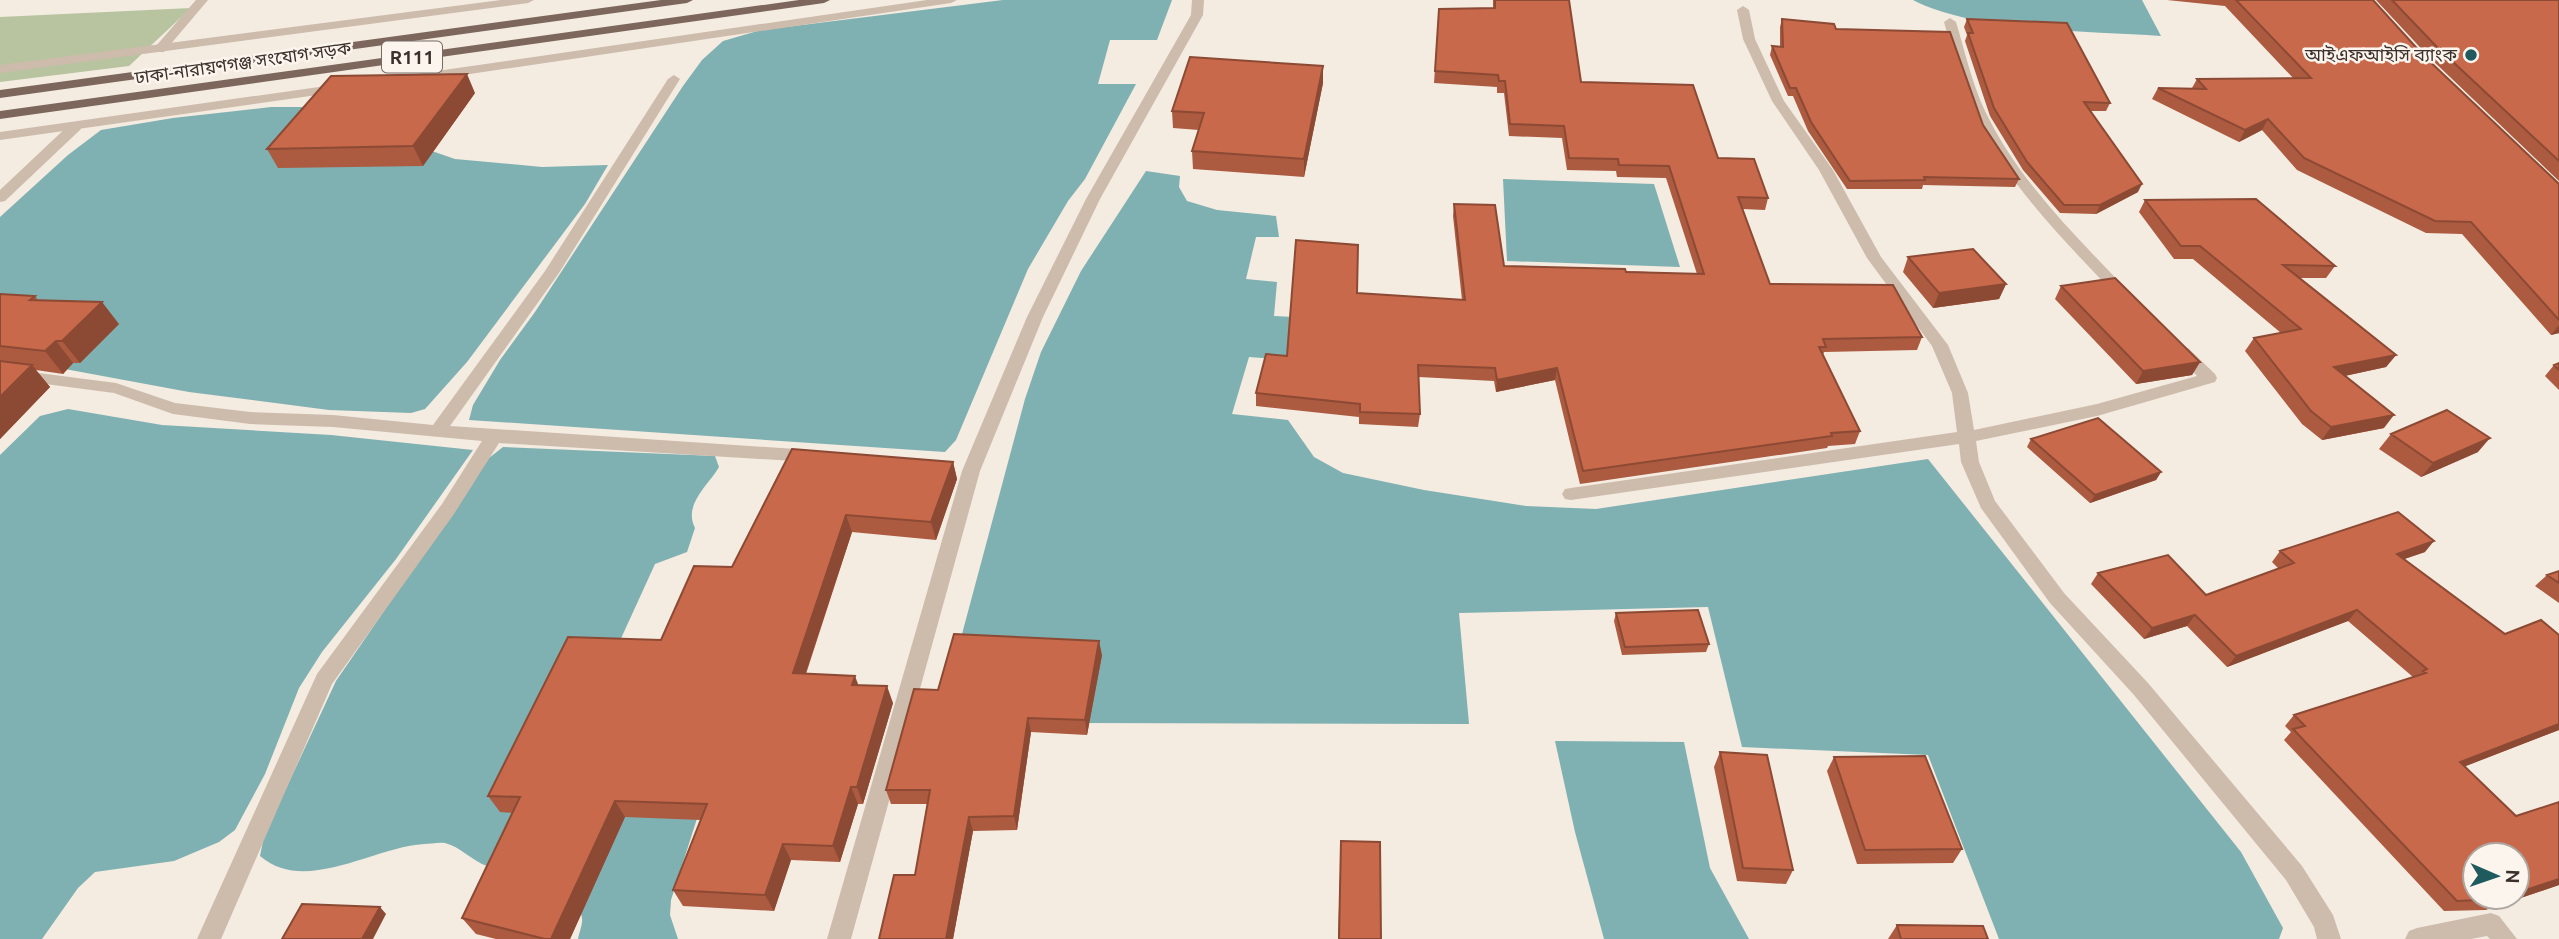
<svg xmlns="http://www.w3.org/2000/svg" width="2559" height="939" font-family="Ubuntu,'Noto Sans Bengali',sans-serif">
<rect width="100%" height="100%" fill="#f4ebe1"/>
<!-- green -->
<path fill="#b8c4a0" d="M 191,8 L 129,66 L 0,82 L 0,17 Z"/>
<!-- water -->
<path fill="#7fb0b2" d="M 1003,0 L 1172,0 L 1157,40 L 1110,40 L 1098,84 L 1136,84 L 1085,179 L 1068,201 L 1028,269 L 956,440 L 945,452 L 469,420 L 473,405 L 500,360 L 535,312 L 683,86 L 702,60 L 723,41 L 761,30 Z
M 1913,0 L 2142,0 L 2161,36 C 2089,31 1975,32 1913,0 Z
M 271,107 L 304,107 L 455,159 L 542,167 L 608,165 L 585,204 L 467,362 L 425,409 L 411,413 L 329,410 L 189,392 L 0,357 L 0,217 L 68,155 L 101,130 L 173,118 Z
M 1146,171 L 1180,176 L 1179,187 L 1187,201 L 1217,210 L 1276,216 L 1279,237 L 1256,237 L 1246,279 L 1277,282 L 1274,316 L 1333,319 L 1328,363 L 1249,357 L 1232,414 L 1288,420 L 1314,457 L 1343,473 L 1424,490 L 1526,506 L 1596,509 L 1928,459 L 2241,852 L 2283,928 L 2279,939 L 1999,939 L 1928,755 L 1742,747 L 1708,607 L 1459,613 L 1469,724 L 1080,723 L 958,649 L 1025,399 L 1041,352 L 1081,271 Z
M 1503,179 L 1654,184 L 1680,267 L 1507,261 Z
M 68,409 L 162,425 L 331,435 L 473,450 L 396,559 L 322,652 L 299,688 L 265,774 L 235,830 L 219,842 L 174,861 L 95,872 L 78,888 L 42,939 L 0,939 L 0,455 L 40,416 Z
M 503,447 L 715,456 L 719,467 C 708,486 683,504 695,528 L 687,552 L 655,564 L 597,691 L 700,809 L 671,900 L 670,915 L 678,939 L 578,939 C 579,933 583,924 582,918 C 579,886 511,875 487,866 C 472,861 461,847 445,843 C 439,842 430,844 424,844 C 373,847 305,895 260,856 L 264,836 L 336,681 L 489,458 Z
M 1555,741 L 1684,742 L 1710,868 L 1749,939 L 1604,939 L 1575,832 Z"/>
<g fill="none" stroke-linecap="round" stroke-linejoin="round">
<!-- minor -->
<path fill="#cdbbac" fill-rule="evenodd" d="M 196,0 L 208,0 L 164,52 L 156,52 L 156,46 Z
M 1192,0 L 1204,0 L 1203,15 L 1100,199 L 1043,317 L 980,471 L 851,939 L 827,939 L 962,471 L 1027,317 L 1086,199 L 1191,15 Z
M 1743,6 L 1749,10 L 1755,39 L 1784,101 L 1833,170 L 1881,257 L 1948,345 L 1968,393 L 1974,430 L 2097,404 L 2197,376 L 2174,352 L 2182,347 L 2188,348 L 2215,374 L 2217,378 L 2215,382 L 2097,416 L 1976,441 L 1979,462 L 1995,501 L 2064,593 L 2148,683 L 2302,866 L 2333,915 L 2341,939 L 2317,939 L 2314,927 L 2286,880 L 2134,695 L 2050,603 L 1981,508 L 1961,462 L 1959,444 L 1571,500 L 1565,499 L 1562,494 L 1565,489 L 1571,488 L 1957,432 L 1952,393 L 1932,346 L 1867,258 L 1819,170 L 1772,101 L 1743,39 L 1737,10 Z
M 1950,18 L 1956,22 C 1965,52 1972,84 1986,113 C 2020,183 2077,237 2129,292 L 2132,295 L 2129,298 L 2119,298 C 2065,242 2008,185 1973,114 C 1959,85 1953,53 1944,22 Z
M 674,75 L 680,79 L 559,273 L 450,426 L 811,450 L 820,456 L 811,462 L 499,443 L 454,514 L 332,684 L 221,939 L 197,939 L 317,674 L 442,504 L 482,441 L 333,427 L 250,424 L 173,414 L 114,393 L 0,378 L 0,368 L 116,383 L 175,403 L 250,412 L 333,415 L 433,425 L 545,271 L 668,79 Z
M 76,122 L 81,123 L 81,129 L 5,201 L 0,202 L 0,190 L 71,123 Z
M 2491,913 L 2499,916 L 2517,939 L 2490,939 L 2487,936 L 2471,939 L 2405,939 L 2409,931 L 2417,928 Z"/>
<!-- tertiary -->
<path fill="#cdbbac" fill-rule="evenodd" d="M 501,0 L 534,0 L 528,3 L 0,73 L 0,65 Z
M 927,0 L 957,0 L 951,3 L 416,82 L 410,78 L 416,74 Z
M 340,84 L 346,88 L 345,91 L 0,140 L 0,132 Z"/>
<!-- primary -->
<path fill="#7d675c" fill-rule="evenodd" d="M 661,0 L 693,0 L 687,3 L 0,98 L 0,90 Z
M 799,0 L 830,0 L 824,3 L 0,119 L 0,111 Z"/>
</g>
<!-- wall -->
<path fill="#ac5a40" d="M 1493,0 L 1569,0 L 1581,82 L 1718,158 L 1768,198 L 1765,210 L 1743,209 L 1770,284 L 1922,337 L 1917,350 L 1824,352 L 1823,355 L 1860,431 L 1855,444 L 1828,446 L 1827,448 L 1580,484 L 1555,380 L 1496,392 L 1494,381 L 1419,377 L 1420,414 L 1418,427 L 1359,424 L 1359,417 L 1256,406 L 1256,393 L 1287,356 L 1357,293 L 1462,300 L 1453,216 L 1454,204 L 1504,266 L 1697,274 L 1666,178 L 1617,177 L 1616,171 L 1567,170 L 1562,138 L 1509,136 L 1504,93 L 1497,93 L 1497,87 L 1434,83 L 1439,9 L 1493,8 Z
M 2167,0 L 2373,0 L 2424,56 L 2559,184 L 2559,333 L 2551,335 L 2462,234 L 2426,233 L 2297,170 L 2262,130 L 2239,142 L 2152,99 L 2158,88 L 2192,88 L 2197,79 L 2294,79 L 2225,6 Z
M 2376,0 L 2559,0 L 2559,181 L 2429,57 Z
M 1782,19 L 1836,29 L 1983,125 L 2019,179 L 2015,187 L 1923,185 L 1922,189 L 1847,189 L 1808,131 L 1793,96 L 1788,96 L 1770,55 L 1772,46 L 1780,47 L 1780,27 Z
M 1967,19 L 2110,103 L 2106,111 L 2090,111 L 2138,192 L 2096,214 L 2060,213 L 2023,170 L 1990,116 L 1965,41 L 1967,35 L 1964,27 Z
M 1323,83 L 1304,177 L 1193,169 L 1192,151 L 1199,130 L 1173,128 L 1172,111 Z
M 475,93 L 423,166 L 278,168 L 267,149 Z
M 2145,200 L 2335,266 L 2326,278 L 2299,278 L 2396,355 L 2386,367 L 2345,376 L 2384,428 L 2322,440 L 2302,424 L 2245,351 L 2254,338 L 2281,333 L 2193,259 L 2174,259 L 2139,212 Z
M 1908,257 L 2006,284 L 1999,299 L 1933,308 L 1903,272 Z
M 2061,286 L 2200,362 L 2192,375 L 2136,384 L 2055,299 Z
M 0,294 L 35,296 L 38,300 L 119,324 L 80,363 L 73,363 L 63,374 L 36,370 L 50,387 L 0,439 Z
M 2559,363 L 2559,390 L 2545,376 L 2554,365 Z
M 2391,434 L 2478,452 L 2421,477 L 2379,449 Z
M 2031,439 L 2161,472 L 2156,480 L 2090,503 L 2027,447 Z
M 953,462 L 957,479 L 936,540 L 852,532 L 806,674 L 858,685 L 893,703 L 863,804 L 858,804 L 840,862 L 791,860 L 774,911 L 683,906 L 673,890 L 701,820 L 625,817 L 570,939 L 496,939 L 476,934 L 462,918 L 513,813 L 500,812 L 488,796 L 661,640 L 732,567 Z
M 2280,551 L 2425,552 L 2404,559 L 2505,634 L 2559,635 L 2559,730 L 2465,766 L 2559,885 L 2485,910 L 2444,911 L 2284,740 L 2291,732 L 2285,726 L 2294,715 L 2413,677 L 2348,621 L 2227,667 L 2187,626 L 2144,639 L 2091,584 L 2098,573 L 2206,595 L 2279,569 L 2272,562 Z
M 2559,571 L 2559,603 L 2535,586 L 2547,575 Z
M 1616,613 L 1709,644 L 1706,652 L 1622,655 L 1614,621 Z
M 1102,655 L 1087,735 L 1031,732 L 1017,830 L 973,831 L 953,939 L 879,939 L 915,875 L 927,804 L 891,804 L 886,790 L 938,690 Z
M 1720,752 L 1793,870 L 1786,884 L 1737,881 L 1714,767 Z
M 1834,757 L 1962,849 L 1953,863 L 1857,864 L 1827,771 Z
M 1341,841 L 1381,939 L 1338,939 Z
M 1897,925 L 1988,939 L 1888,939 Z"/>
<!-- shaded-wall -->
<path fill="#8c4a34" d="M 1323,66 L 1323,83 L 1304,177 L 1304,159 Z
M 467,74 L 475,93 L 423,166 L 413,146 Z
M 2268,119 L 2262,130 L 2239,142 L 2245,130 Z
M 2142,184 L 2138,192 L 2096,214 L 2100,205 Z
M 2006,284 L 1999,299 L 1933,308 L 1939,293 Z
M 102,302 L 119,324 L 80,363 L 62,341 Z
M 2559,325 L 2559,333 L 2551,335 Z
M 56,341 L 73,363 L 63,374 L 45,351 Z
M 2396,355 L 2386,367 L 2325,380 L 2334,367 Z
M 2200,362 L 2192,375 L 2136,384 L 2143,371 Z
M 32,365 L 50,387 L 0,439 L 0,397 Z
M 1557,368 L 1555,380 L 1496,392 L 1497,380 Z
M 2394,415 L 2384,428 L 2322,440 L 2331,427 Z
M 2490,438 L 2478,452 L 2421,477 L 2433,463 Z
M 953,462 L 957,479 L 936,540 L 931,522 Z
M 2161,472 L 2156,480 L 2090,503 L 2095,495 Z
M 846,515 L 852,532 L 800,690 L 793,673 Z
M 2434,541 L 2425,552 L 2387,565 L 2397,554 Z
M 2357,610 L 2348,621 L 2227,667 L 2236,656 Z
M 2195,615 L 2187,626 L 2144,639 L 2152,628 Z
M 1099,641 L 1102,655 L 1087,735 L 1085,720 Z
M 855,676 L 861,692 L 852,685 Z
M 887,686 L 893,703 L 863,804 L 857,787 Z
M 1028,718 L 1031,732 L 1017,830 L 1014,816 Z
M 2559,724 L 2559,730 L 2448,773 L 2460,762 Z
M 851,787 L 858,804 L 840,862 L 833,846 Z
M 615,801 L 625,817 L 570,939 L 551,939 Z
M 969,817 L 973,831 L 953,939 L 946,939 Z
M 783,844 L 791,860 L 774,911 L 765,895 Z
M 2559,879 L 2559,885 L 2485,910 L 2498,899 L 2505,897 L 2517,897 L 2517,893 Z
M 380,907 L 386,914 L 373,939 L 362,939 Z"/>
<!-- building -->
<path fill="#c8694b" stroke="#8c4a34" stroke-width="2" d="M 1495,0 L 1569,0 L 1581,82 L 1693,85 L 1718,158 L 1754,159 L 1768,198 L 1738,197 L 1770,284 L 1893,285 L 1922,337 L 1823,339 L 1826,347 L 1819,347 L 1860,431 L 1831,433 L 1832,436 L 1583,471 L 1557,368 L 1497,380 L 1495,368 L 1418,365 L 1420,414 L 1360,412 L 1360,404 L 1256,393 L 1266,354 L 1287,356 L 1296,240 L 1358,245 L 1357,293 L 1465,300 L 1454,204 L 1495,205 L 1504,266 L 1625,269 L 1626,272 L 1704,274 L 1669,166 L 1619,165 L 1618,159 L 1569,158 L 1564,126 L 1510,124 L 1505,81 L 1499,81 L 1498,75 L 1435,71 L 1439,9 L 1495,8 Z
M 2236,0 L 2373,0 L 2424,56 L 2559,184 L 2559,320 L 2471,222 L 2435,221 L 2304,158 L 2268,119 L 2245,130 L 2158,88 L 2206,89 L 2197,79 L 2311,78 Z
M 2392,0 L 2559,0 L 2559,161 L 2436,46 Z
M 1782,19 L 1834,24 L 1836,29 L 1950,32 L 1983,125 L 2019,179 L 1924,177 L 1925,180 L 1850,181 L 1811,122 L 1796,88 L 1790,88 L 1772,46 L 1783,47 Z
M 1967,19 L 2067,23 L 2110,103 L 2084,102 L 2142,184 L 2100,205 L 2064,205 L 2027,162 L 1994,108 L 1968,33 L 1973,33 Z
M 1190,57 L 1323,66 L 1304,159 L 1192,151 L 1204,113 L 1172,111 Z
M 467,74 L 413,146 L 267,149 L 331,76 Z
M 2256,199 L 2335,266 L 2283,265 L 2396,355 L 2334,367 L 2394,415 L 2331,427 L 2311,411 L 2254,338 L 2301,329 L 2200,246 L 2181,246 L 2145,200 Z
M 1973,249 L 2006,284 L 1939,293 L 1908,257 Z
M 2115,278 L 2200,362 L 2143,371 L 2061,286 Z
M 0,294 L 35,296 L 30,300 L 102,302 L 62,341 L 56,341 L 45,351 L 0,346 Z
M 0,361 L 32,365 L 0,397 Z
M 2559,363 L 2559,370 L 2554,365 Z
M 2447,410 L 2490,438 L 2433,463 L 2391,434 Z
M 2098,418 L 2161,472 L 2095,495 L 2031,439 Z
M 792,449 L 953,462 L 931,522 L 846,515 L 793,673 L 855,676 L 852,685 L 887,686 L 857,787 L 851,787 L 833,846 L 783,844 L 765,895 L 673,890 L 707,804 L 615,801 L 551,939 L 545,939 L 462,918 L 520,797 L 488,796 L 568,637 L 661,640 L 694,566 L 732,567 Z
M 2398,512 L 2434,541 L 2397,554 L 2505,634 L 2541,620 L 2559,635 L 2559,724 L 2460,762 L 2516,816 L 2559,802 L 2559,879 L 2517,893 L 2517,855 L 2475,855 L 2475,897 L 2505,897 L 2498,899 L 2457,901 L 2293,729 L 2305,726 L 2294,715 L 2426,673 L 2423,671 L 2427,669 L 2357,610 L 2236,656 L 2195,615 L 2152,628 L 2098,573 L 2168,555 L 2206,595 L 2294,563 L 2280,551 Z
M 2559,571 L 2559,583 L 2547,575 Z
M 1698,610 L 1709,644 L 1625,647 L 1616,613 Z
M 954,634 L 1099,641 L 1085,720 L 1028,718 L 1014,816 L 969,817 L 946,939 L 879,939 L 894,875 L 915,875 L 930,790 L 886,790 L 914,689 L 938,690 Z
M 1720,752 L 1767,755 L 1793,870 L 1743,868 Z
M 1925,756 L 1962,849 L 1865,850 L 1834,757 Z
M 1341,841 L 1380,842 L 1381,939 L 1339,939 Z
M 302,904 L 380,907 L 362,939 L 282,939 Z
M 1897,925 L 1983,926 L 1988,939 L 1901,939 Z"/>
<!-- markers -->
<circle fill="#1f5a5e" stroke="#fbf5ee" stroke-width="2.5" cx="2471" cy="55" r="7"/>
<g text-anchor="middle" stroke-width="5" stroke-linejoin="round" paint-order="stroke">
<!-- far-poi labels -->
<g font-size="18" fill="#3b302b" stroke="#fbf5ee" text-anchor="end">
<text x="2457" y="61">আইএফআইসি ব্যাংক</text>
</g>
<!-- far-street labels -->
<g font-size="18" fill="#3b302b" stroke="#fbf5ee">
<text transform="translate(243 63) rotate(-8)" y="6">ঢাকা-নারায়ণগঞ্জ সংযোগ সড়ক</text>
</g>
<!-- shield labels -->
<rect fill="#fbf5ee" stroke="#756b66" stroke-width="2" x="382" y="41.5" width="60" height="31" rx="5"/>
<g font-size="19" font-weight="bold" fill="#3b302b">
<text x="412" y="64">R111</text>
</g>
</g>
<!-- north arrow -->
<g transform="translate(2496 876) rotate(92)"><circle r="33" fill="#fbf5ee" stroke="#aea6a0" stroke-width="2"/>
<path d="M0-5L12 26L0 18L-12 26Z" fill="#1f5a5e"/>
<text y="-10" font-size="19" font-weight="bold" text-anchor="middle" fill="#3b302b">N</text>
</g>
</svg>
